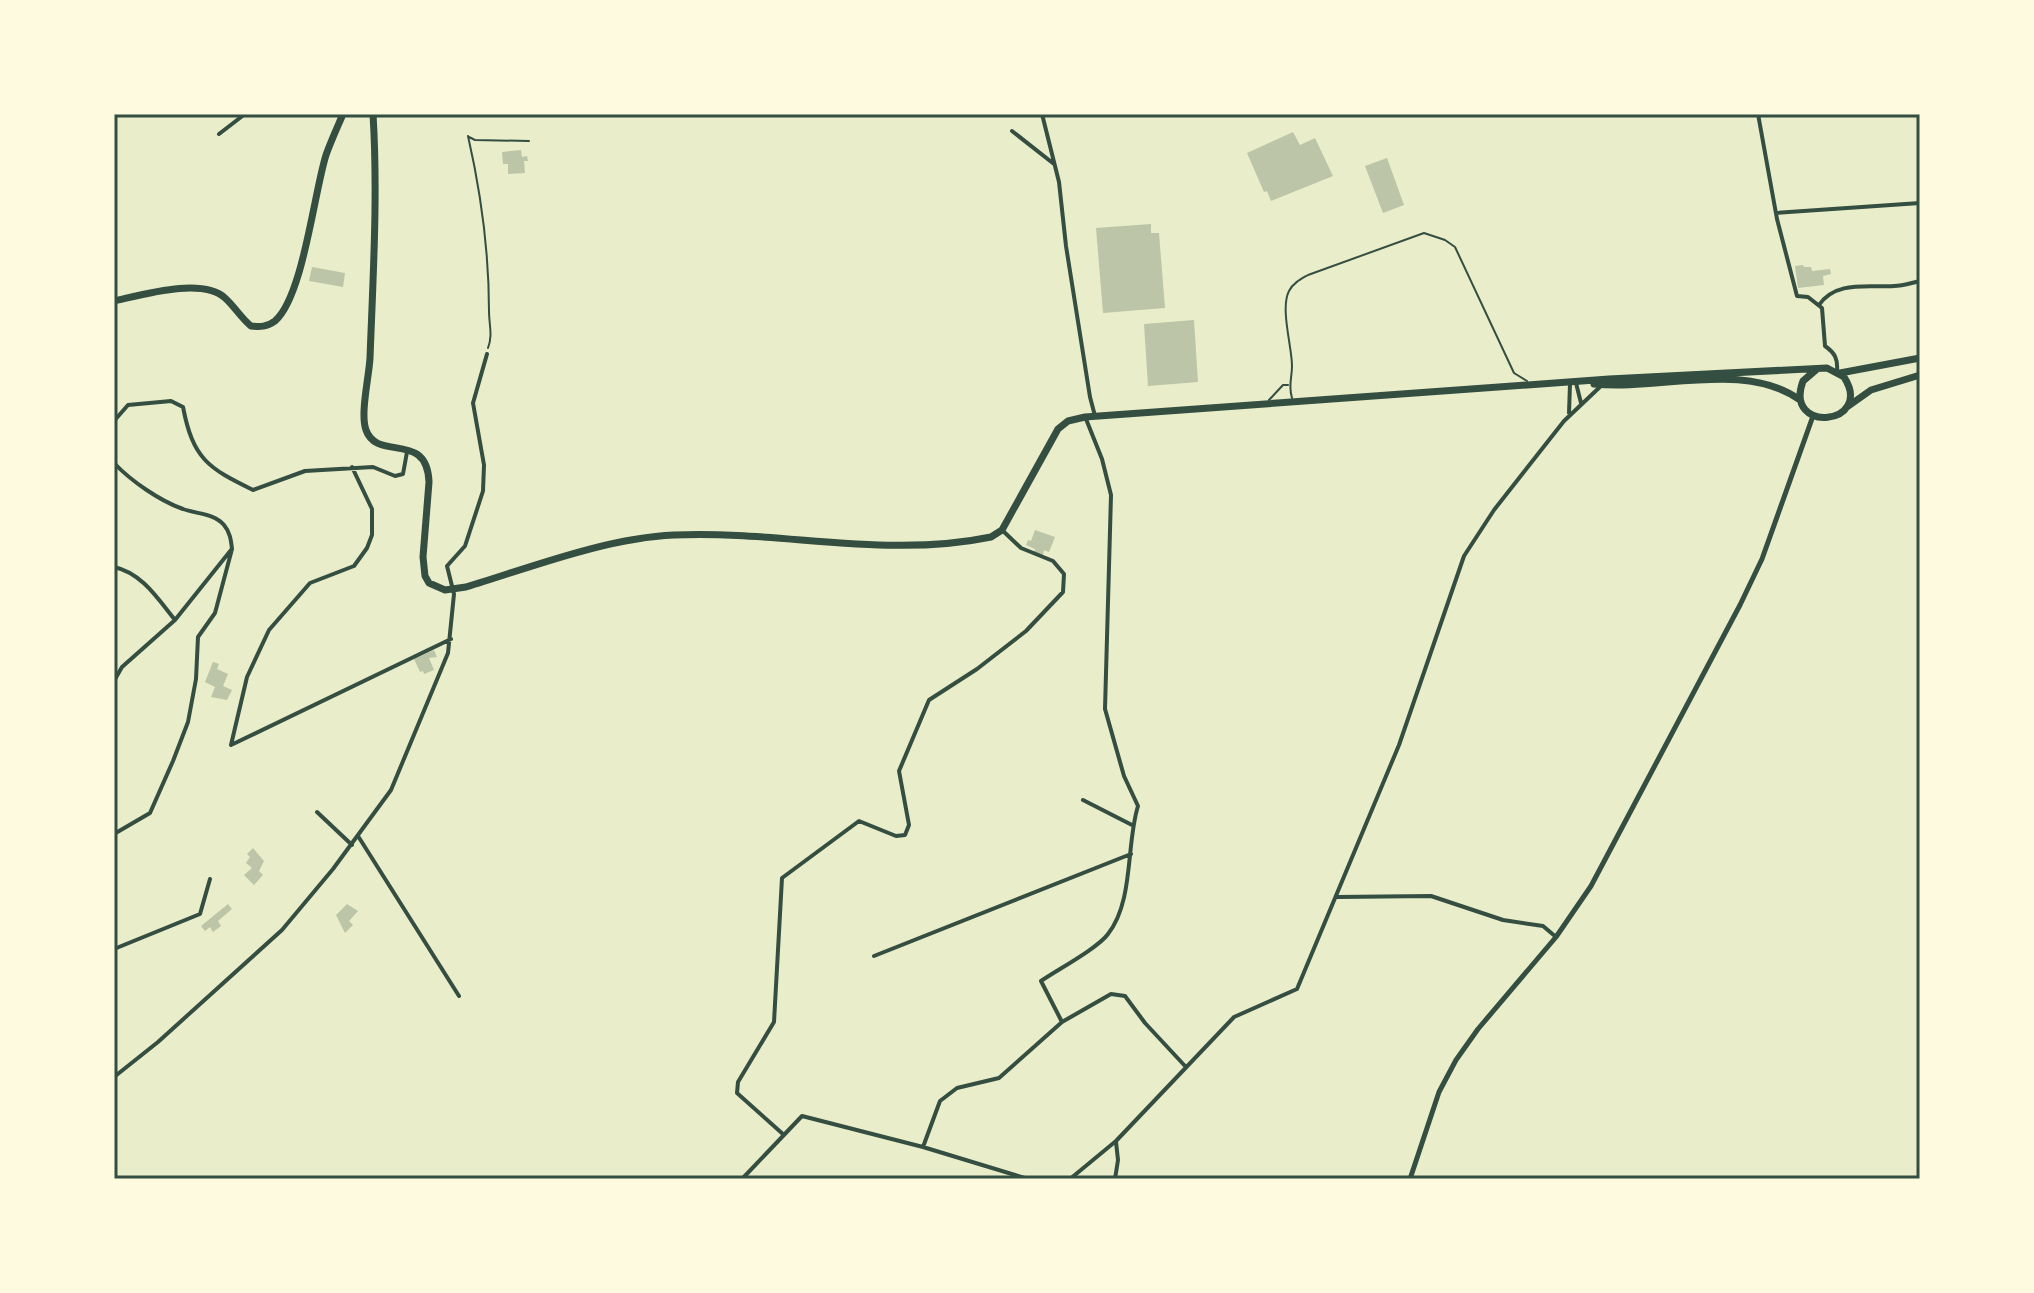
<svg xmlns="http://www.w3.org/2000/svg" width="2034" height="1293" font-family="Signika,sans-serif">
<rect width="100%" height="100%" fill="#e9edc9"/>
<!-- building -->
<path fill="#bcc5a7" d="M 1293,132 L 1300,145 L 1315,138 L 1333,176 L 1271,201 L 1267,191 L 1264,192 L 1247,153 Z
M 521,150 L 522,157 L 527,156 L 528,161 L 524,161 L 525,173 L 508,174 L 508,164 L 503,164 L 502,152 Z
M 1387,158 L 1404,205 L 1383,213 L 1365,166 Z
M 1151,224 L 1151,233 L 1159,233 L 1165,308 L 1103,313 L 1096,228 Z
M 1803,265 L 1804,267 L 1811,267 L 1812,271 L 1830,269 L 1831,274 L 1823,276 L 1824,285 L 1798,288 L 1795,266 Z
M 312,267 L 345,273 L 343,287 L 309,281 Z
M 1194,320 L 1198,382 L 1148,386 L 1144,324 Z
M 1035,530 L 1055,537 L 1049,552 L 1044,550 L 1043,555 L 1034,552 L 1035,549 L 1026,545 L 1028,540 L 1031,541 Z
M 434,650 L 437,657 L 429,658 L 434,670 L 424,674 L 423,671 L 420,672 L 414,659 Z
M 213,662 L 219,664 L 217,669 L 228,674 L 223,686 L 232,690 L 227,700 L 211,697 L 215,687 L 205,682 Z
M 253,848 L 264,861 L 259,871 L 263,875 L 254,885 L 244,875 L 252,868 L 246,863 L 250,857 L 247,854 Z
M 228,904 L 232,909 L 218,921 L 221,926 L 213,932 L 210,927 L 205,931 L 201,926 Z
M 347,904 L 358,911 L 349,921 L 353,925 L 345,933 L 336,915 Z"/>
<g fill="none" stroke-linecap="round" stroke-linejoin="round">
<!-- path -->
<path stroke="#344e41" stroke-width="2" d="M 468,136 C 481,193 489,252 489,311 C 489,325 493,335 488,348
M 469,137 L 475,140 L 529,141"/>
<!-- service -->
<path stroke="#344e41" stroke-width="2" d="M 1292,398 C 1288,386 1292,378 1292,366 C 1292,347 1280,308 1289,291 C 1293,283 1301,279 1308,275 L 1424,233 L 1445,240 L 1455,247 L 1514,373 L 1527,381
M 1269,400 L 1283,385 L 1288,385"/>
<!-- minor -->
<path stroke="#344e41" stroke-width="4" d="M 1042,114 L 1059,182 L 1066,246 L 1090,397 L 1095,416
M 1758,114 L 1777,219 L 1797,296 L 1808,297 L 1822,308 L 1825,346 C 1835,353 1838,359 1837,371
M 1012,131 L 1054,164
M 219,134 L 245,114
M 1776,213 L 1920,203
M 1819,305 C 1836,280 1868,288 1894,286 C 1902,286 1911,283 1920,281
M 1576,383 L 1581,403
M 1569,413 L 1570,384
M 114,421 L 128,405 L 171,401 L 183,407 C 193,459 208,468 253,490 L 305,471 L 373,467 L 395,476 L 403,474 L 407,452
M 114,463 C 131,481 160,501 183,509 C 196,514 214,513 224,525 C 230,532 231,540 232,549 L 215,613 L 198,637 L 196,679 L 188,722 L 173,761 L 150,813 L 114,834
M 114,567 C 142,573 158,599 175,620
M 114,681 L 122,667 L 175,620 L 231,550
M 231,745 L 247,677 L 269,630 L 310,583 L 354,566 L 367,548 L 372,535 L 372,509 L 352,467
M 231,745 L 451,639
M 1083,800 L 1132,825
M 317,812 L 352,845
M 358,836 L 459,996
M 1337,897 L 1431,896 L 1503,920 L 1543,926 L 1556,937
M 114,949 L 200,914 L 210,879
M 874,956 L 1131,854
M 1062,1022 L 1041,981 C 1057,970 1098,948 1108,934 C 1134,901 1126,844 1138,806 L 1124,776 L 1105,709 L 1111,495 L 1102,459 L 1086,419
M 114,1077 L 158,1042 L 282,930 L 333,869 L 391,790 L 448,653 L 454,594 L 447,566 L 465,546 L 483,491 L 484,465 L 473,403 L 487,354
M 784,1135 L 737,1093 L 738,1082 L 774,1022 L 782,878 L 859,821 L 896,836 L 905,835 L 909,825 L 899,771 L 929,700 L 977,669 L 1026,631 L 1063,592 L 1064,574 L 1053,561 L 1021,548 L 1002,530
M 923,1147 L 940,1101 L 957,1088 L 999,1078 L 1062,1022 L 1111,994 L 1125,996 L 1145,1023 L 1185,1066
M 742,1179 L 802,1116 L 923,1147 L 1028,1179
M 1070,1179 L 1116,1141 L 1234,1017 L 1297,989 L 1399,745 L 1464,556 L 1494,510 L 1564,421 L 1602,385
M 1115,1179 L 1118,1160 L 1116,1142"/>
<!-- tertiary -->
<path stroke="#344e41" stroke-width="5" d="M 1410,1179 L 1439,1092 L 1456,1060 L 1478,1029 L 1556,937 L 1591,886 L 1740,605 L 1762,559 L 1813,416"/>
<!-- primary -->
<path stroke="#344e41" stroke-width="7" d="M 373,114 C 378,195 373,277 370,358 C 369,377 360,414 366,430 C 377,462 427,430 429,482 L 423,557 L 425,576 L 429,583 L 445,590 L 466,587 C 532,567 606,538 674,535 C 780,530 886,559 991,537 L 1002,530 L 1058,429 L 1068,421 L 1085,417 L 1609,379 L 1827,368 L 1844,377 C 1875,425 1783,435 1803,381 L 1817,369
M 114,301 C 142,295 202,277 225,298 C 235,307 241,318 251,326 C 260,327 267,327 275,321 C 303,297 314,193 326,155 C 331,141 337,128 343,114
M 1840,373 L 1920,358
M 1594,384 C 1660,391 1744,360 1800,400
M 1847,407 L 1871,390 L 1920,375"/>
</g>
<!-- border -->
<rect width="2034" height="1293" fill="none" stroke="#fefae0" stroke-width="232"/>
<rect x="116" y="116" width="1802" height="1061" fill="none" stroke="#344e41" stroke-width="3"/>
</svg>
